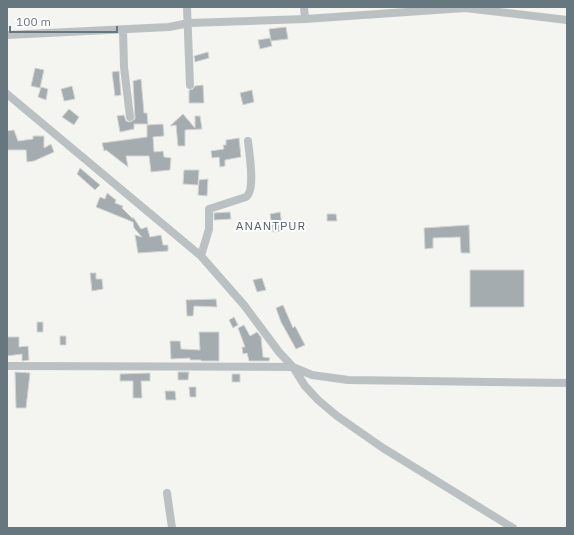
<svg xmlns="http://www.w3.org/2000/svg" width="574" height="535" font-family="'IBM Plex Sans',sans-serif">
<rect width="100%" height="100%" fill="#f4f4f1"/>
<!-- building -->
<path fill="#a4acaf" stroke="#d5d5d3" d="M 286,27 L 288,39 L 271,41 L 269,29 Z
M 270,38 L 272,46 L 260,49 L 258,40 Z
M 208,52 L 209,58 L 195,62 L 194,56 Z
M 35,68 L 44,70 L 40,88 L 31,86 Z
M 119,71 L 121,95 L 115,96 L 112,72 Z
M 141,79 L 144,113 L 147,113 L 148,124 L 134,124 L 134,129 L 120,132 L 117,116 L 124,115 L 126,121 L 130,122 L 135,119 L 133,81 Z
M 203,85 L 204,103 L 189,103 L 189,90 L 193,89 L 195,86 Z
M 72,86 L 75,99 L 64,101 L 61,89 Z
M 41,87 L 48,89 L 46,100 L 38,97 Z
M 252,90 L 254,102 L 243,105 L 240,93 Z
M 69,109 L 79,117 L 74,125 L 62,117 Z
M 183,114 L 195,128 L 195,116 L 200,116 L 202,129 L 185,130 L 185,146 L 178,146 L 176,125 L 170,126 Z
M 163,124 L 164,136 L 153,137 L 154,152 L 163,151 L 164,157 L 171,158 L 170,170 L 151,172 L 149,156 L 126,156 L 128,167 L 106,150 L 104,151 L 102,143 L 147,137 L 147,125 Z
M 14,130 L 18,141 L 33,139 L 33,136 L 44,136 L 44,148 L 51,144 L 54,152 L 34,161 L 27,162 L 26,150 L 7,150 L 7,131 Z
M 239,138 L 241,157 L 225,160 L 225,166 L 220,167 L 219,157 L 212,158 L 211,151 L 224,149 L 223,145 L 226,145 L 226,140 Z
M 80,168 L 100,185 L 95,190 L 77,174 Z
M 184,170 L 199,170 L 198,185 L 183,184 Z
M 208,179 L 207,196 L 198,195 L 199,180 Z
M 107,193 L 116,200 L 115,203 L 123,206 L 122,208 L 133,219 L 133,217 L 141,229 L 147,227 L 150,237 L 161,235 L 163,245 L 168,245 L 168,251 L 138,253 L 135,235 L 142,237 L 134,228 L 133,222 L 96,207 L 100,197 L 105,199 Z
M 230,212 L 231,219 L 214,220 L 214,213 Z
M 280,212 L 283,231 L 273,232 L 270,214 Z
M 327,214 L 336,214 L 337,221 L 327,221 Z
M 469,225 L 470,253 L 461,253 L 460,237 L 433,238 L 433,248 L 425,249 L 424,228 Z
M 470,270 L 524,270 L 524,307 L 470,307 Z
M 90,273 L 96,273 L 96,279 L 102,279 L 103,289 L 92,291 Z
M 262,278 L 266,290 L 257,292 L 253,280 Z
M 216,299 L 217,307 L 194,306 L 193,316 L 187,316 L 186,300 Z
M 283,305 L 293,328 L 295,326 L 305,345 L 296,349 L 281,322 L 276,308 Z
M 234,317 L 238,325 L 233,328 L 229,320 Z
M 37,322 L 43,322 L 43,332 L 37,332 Z
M 244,325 L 250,336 L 257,332 L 261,337 L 263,357 L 270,358 L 269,361 L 249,361 L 247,353 L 243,354 L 242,347 L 245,347 L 238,328 Z
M 199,332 L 219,332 L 219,361 L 201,361 L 201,360 L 190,360 L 190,358 L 171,359 L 170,341 L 180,341 L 181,349 L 200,350 Z
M 60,336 L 66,336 L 66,345 L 60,345 Z
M 7,337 L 19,337 L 19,347 L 28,346 L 29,360 L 22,361 L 22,354 L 7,356 Z
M 15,372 L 30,373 L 26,408 L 16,408 Z
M 178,372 L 189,372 L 188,380 L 178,380 Z
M 150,373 L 150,381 L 141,381 L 142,398 L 133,398 L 133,381 L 120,381 L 120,374 Z
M 232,374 L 240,374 L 240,382 L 232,382 Z
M 189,387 L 196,387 L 196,397 L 190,397 Z
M 165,391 L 175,391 L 176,400 L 166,400 Z"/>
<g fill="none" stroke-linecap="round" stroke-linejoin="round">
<!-- minor -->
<path stroke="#bbc0c2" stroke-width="8" d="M 187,7 L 190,85
M 304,7 L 305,19
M 123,30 L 124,67 L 130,117
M 7,35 L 169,27 L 189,23 L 305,19 L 465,8 L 567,20
M 7,94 L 201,256 L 244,305 L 279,352 L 293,367 L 305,386 L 318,400 L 337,416 L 383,448 L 513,528
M 201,256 L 209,229 L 209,209 L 246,197 C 256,190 249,153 248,141
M 7,366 L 293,367 L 312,375 L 348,380 L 567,383
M 167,493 L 172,528"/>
</g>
<g text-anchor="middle" stroke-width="4" stroke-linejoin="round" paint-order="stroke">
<!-- quarter labels -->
<g font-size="12" letter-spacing="1" fill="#535f65" stroke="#fff">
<text x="271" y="230">ANANTPUR</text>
</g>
</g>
<!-- border -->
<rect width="574" height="535" fill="none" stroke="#66777f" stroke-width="16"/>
<!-- scale -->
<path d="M10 26v6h107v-6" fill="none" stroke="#66777f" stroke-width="2"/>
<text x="16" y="26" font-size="12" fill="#66777f" stroke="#ffffff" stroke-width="3" paint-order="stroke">100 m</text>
</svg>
